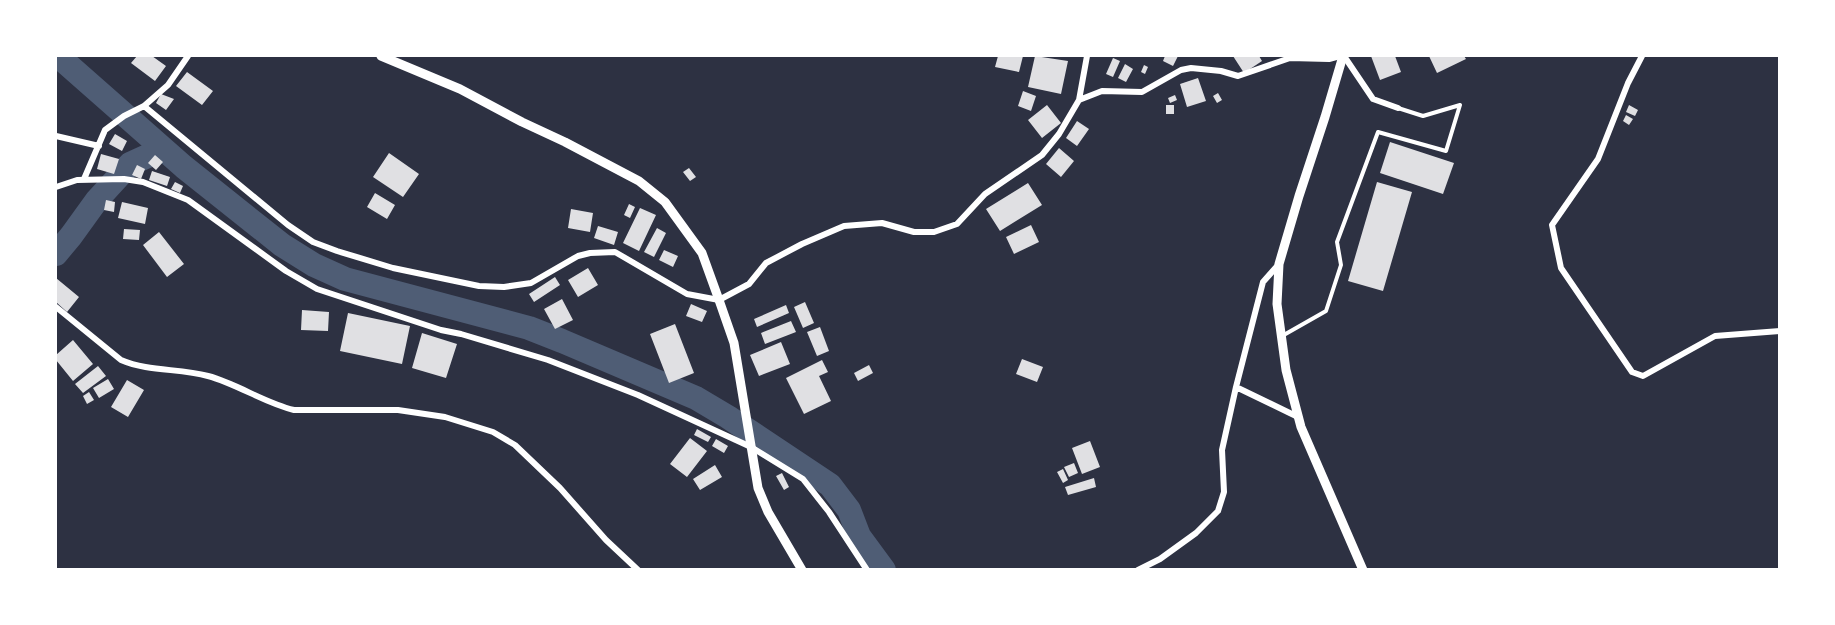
<svg xmlns="http://www.w3.org/2000/svg" width="1835" height="625" font-family="'Archivo Narrow',sans-serif">
<rect width="100%" height="100%" fill="#2d3142"/>
<g fill="none" stroke-linecap="round" stroke-linejoin="round">
<!-- river -->
<path stroke="#4f5d75" stroke-width="24" d="M 58,56 L 184,167 L 282,245 L 314,265 L 345,279 L 529,328 L 562,341 L 696,398 L 728,417 L 830,485 L 849,510 L 859,536 L 884,570
M 56,254 L 71,236 L 97,200 L 130,164 L 163,149"/>
</g>
<!-- building -->
<path fill="#e0e0e3" d="M 137,56 L 152,56 L 166,66 L 155,81 L 131,63 Z
M 998,56 L 1023,56 L 1019,72 L 995,67 Z
M 1035,56 L 1068,61 L 1061,94 L 1028,87 Z
M 1165,56 L 1178,56 L 1173,66 L 1163,61 Z
M 1233,56 L 1259,56 L 1262,61 L 1244,73 Z
M 1371,56 L 1395,56 L 1401,72 L 1380,80 Z
M 1429,56 L 1464,56 L 1466,59 L 1437,73 Z
M 1113,58 L 1120,61 L 1113,77 L 1106,74 Z
M 1125,64 L 1133,69 L 1126,82 L 1118,78 Z
M 1144,65 L 1148,67 L 1145,74 L 1141,72 Z
M 187,72 L 213,91 L 202,105 L 176,86 Z
M 1198,78 L 1206,101 L 1187,107 L 1180,84 Z
M 1023,91 L 1036,96 L 1031,111 L 1018,106 Z
M 1218,93 L 1222,100 L 1217,103 L 1213,96 Z
M 161,94 L 174,99 L 166,110 L 156,103 Z
M 1175,95 L 1177,100 L 1170,103 L 1168,98 Z
M 1047,105 L 1061,123 L 1042,138 L 1028,120 Z
M 1166,105 L 1174,105 L 1174,114 L 1166,114 Z
M 1629,105 L 1638,110 L 1635,116 L 1626,112 Z
M 1626,115 L 1633,119 L 1629,125 L 1623,121 Z
M 1077,121 L 1089,129 L 1077,146 L 1066,138 Z
M 115,134 L 127,141 L 122,151 L 109,144 Z
M 1390,142 L 1454,163 L 1443,194 L 1380,173 Z
M 1059,148 L 1074,161 L 1061,177 L 1046,164 Z
M 389,153 L 419,174 L 403,197 L 373,177 Z
M 101,154 L 119,159 L 114,174 L 97,169 Z
M 155,155 L 163,162 L 156,170 L 148,163 Z
M 137,165 L 145,169 L 141,179 L 132,175 Z
M 689,168 L 696,177 L 690,181 L 683,172 Z
M 152,171 L 170,177 L 167,186 L 149,180 Z
M 175,182 L 183,186 L 180,193 L 171,189 Z
M 1377,182 L 1412,192 L 1383,291 L 1348,281 Z
M 1028,183 L 1042,205 L 1000,231 L 986,209 Z
M 375,193 L 395,205 L 387,219 L 367,207 Z
M 106,200 L 115,202 L 114,212 L 104,210 Z
M 122,202 L 148,208 L 145,224 L 118,218 Z
M 629,204 L 635,207 L 630,218 L 624,215 Z
M 640,208 L 656,215 L 639,251 L 623,243 Z
M 571,209 L 593,213 L 590,232 L 568,228 Z
M 1031,225 L 1039,242 L 1014,254 L 1006,237 Z
M 598,226 L 618,232 L 614,245 L 594,238 Z
M 657,228 L 666,233 L 654,257 L 644,252 Z
M 124,229 L 140,230 L 139,240 L 123,239 Z
M 159,232 L 184,264 L 167,277 L 143,245 Z
M 664,250 L 678,256 L 673,267 L 659,260 Z
M 588,268 L 598,285 L 578,297 L 568,280 Z
M 555,277 L 560,285 L 534,302 L 529,294 Z
M 56,278 L 79,297 L 67,312 L 56,302 Z
M 562,299 L 573,320 L 555,329 L 544,309 Z
M 805,302 L 814,323 L 803,328 L 794,307 Z
M 691,304 L 707,311 L 702,322 L 686,316 Z
M 786,305 L 789,313 L 757,327 L 754,319 Z
M 302,310 L 329,312 L 328,331 L 301,330 Z
M 348,313 L 410,326 L 402,364 L 340,351 Z
M 791,321 L 796,332 L 765,344 L 761,333 Z
M 675,324 L 694,373 L 669,383 L 650,334 Z
M 820,327 L 829,351 L 817,356 L 807,332 Z
M 422,333 L 457,344 L 446,378 L 412,368 Z
M 73,340 L 93,364 L 73,381 L 56,360 L 56,355 Z
M 781,342 L 790,364 L 759,376 L 750,355 Z
M 1022,359 L 1043,367 L 1037,382 L 1016,374 Z
M 822,360 L 828,372 L 819,376 L 831,401 L 804,414 L 786,378 Z
M 869,365 L 873,373 L 858,381 L 854,373 Z
M 98,366 L 106,376 L 83,393 L 75,384 Z
M 108,379 L 114,389 L 99,398 L 93,388 Z
M 127,380 L 144,390 L 128,417 L 111,407 Z
M 89,392 L 94,400 L 87,404 L 83,396 Z
M 697,429 L 711,437 L 708,442 L 694,435 Z
M 690,438 L 707,451 L 687,477 L 670,464 Z
M 716,439 L 728,446 L 724,453 L 712,446 Z
M 1090,441 L 1100,467 L 1082,474 L 1072,448 Z
M 1074,463 L 1078,473 L 1069,477 L 1064,467 Z
M 715,465 L 722,477 L 700,490 L 693,479 Z
M 1063,469 L 1068,480 L 1063,483 L 1057,472 Z
M 782,473 L 789,487 L 784,490 L 776,476 Z
M 1094,478 L 1096,487 L 1068,495 L 1065,487 Z"/>
<g fill="none" stroke-linecap="round" stroke-linejoin="round">
<!-- service -->
<path stroke="#fff" stroke-width="4" d="M 1282,336 L 1326,311 L 1341,265 L 1337,242 L 1378,132 L 1446,151 L 1460,105 L 1423,116 L 1398,108"/>
<!-- minor -->
<path stroke="#fff" stroke-width="6" d="M 1344,56 L 1373,99 L 1398,108
M 1642,56 L 1628,83 L 1598,159 L 1552,225 L 1561,268 L 1632,372 L 1643,376 L 1715,336 L 1780,331
M 1079,100 L 1102,91 L 1142,92 L 1181,70 L 1191,68 L 1221,71 L 1238,76 L 1290,58 L 1329,59 L 1340,56
M 144,106 L 288,225 L 313,242 L 337,251 L 393,268 L 479,286 L 504,287 L 531,283 L 578,256 L 590,253 L 615,252 L 687,294 L 719,300 L 749,284 L 766,263 L 802,244 L 844,226 L 882,223 L 914,232 L 934,232 L 957,224 L 985,194 L 1042,155 L 1059,134 L 1079,100 L 1087,56
M 56,136 L 99,146
M 84,179 L 105,130 L 124,116 L 144,106 L 168,85 L 188,56
M 56,187 L 77,180 L 124,179 L 143,182 L 188,200 L 286,271 L 317,289 L 441,330 L 461,334 L 548,360 L 638,395 L 751,447 L 803,479 L 829,512 L 867,570
M 56,307 L 121,360 C 149,372 179,368 208,376 C 238,384 264,403 294,410 L 398,410 L 445,417 L 493,432 L 515,445 L 560,488 L 606,540 L 638,570
M 1236,387 L 1298,417
M 1138,570 L 1160,559 L 1196,533 L 1218,511 L 1224,492 L 1222,450 L 1236,387 L 1263,282 L 1279,264"/>
<!-- tertiary -->
<path stroke="#fff" stroke-width="9" d="M 381,56 L 460,89 L 522,122 L 565,142 L 639,181 L 665,202 L 702,253 L 719,300 L 734,343 L 758,488 L 768,512 L 802,570
M 1343,56 L 1325,117 L 1299,196 L 1279,264 L 1277,304 L 1286,370 L 1301,427 L 1363,570"/>
</g>
<!-- border -->
<rect width="1835" height="625" fill="none" stroke="#ffffff" stroke-width="114"/>
</svg>
